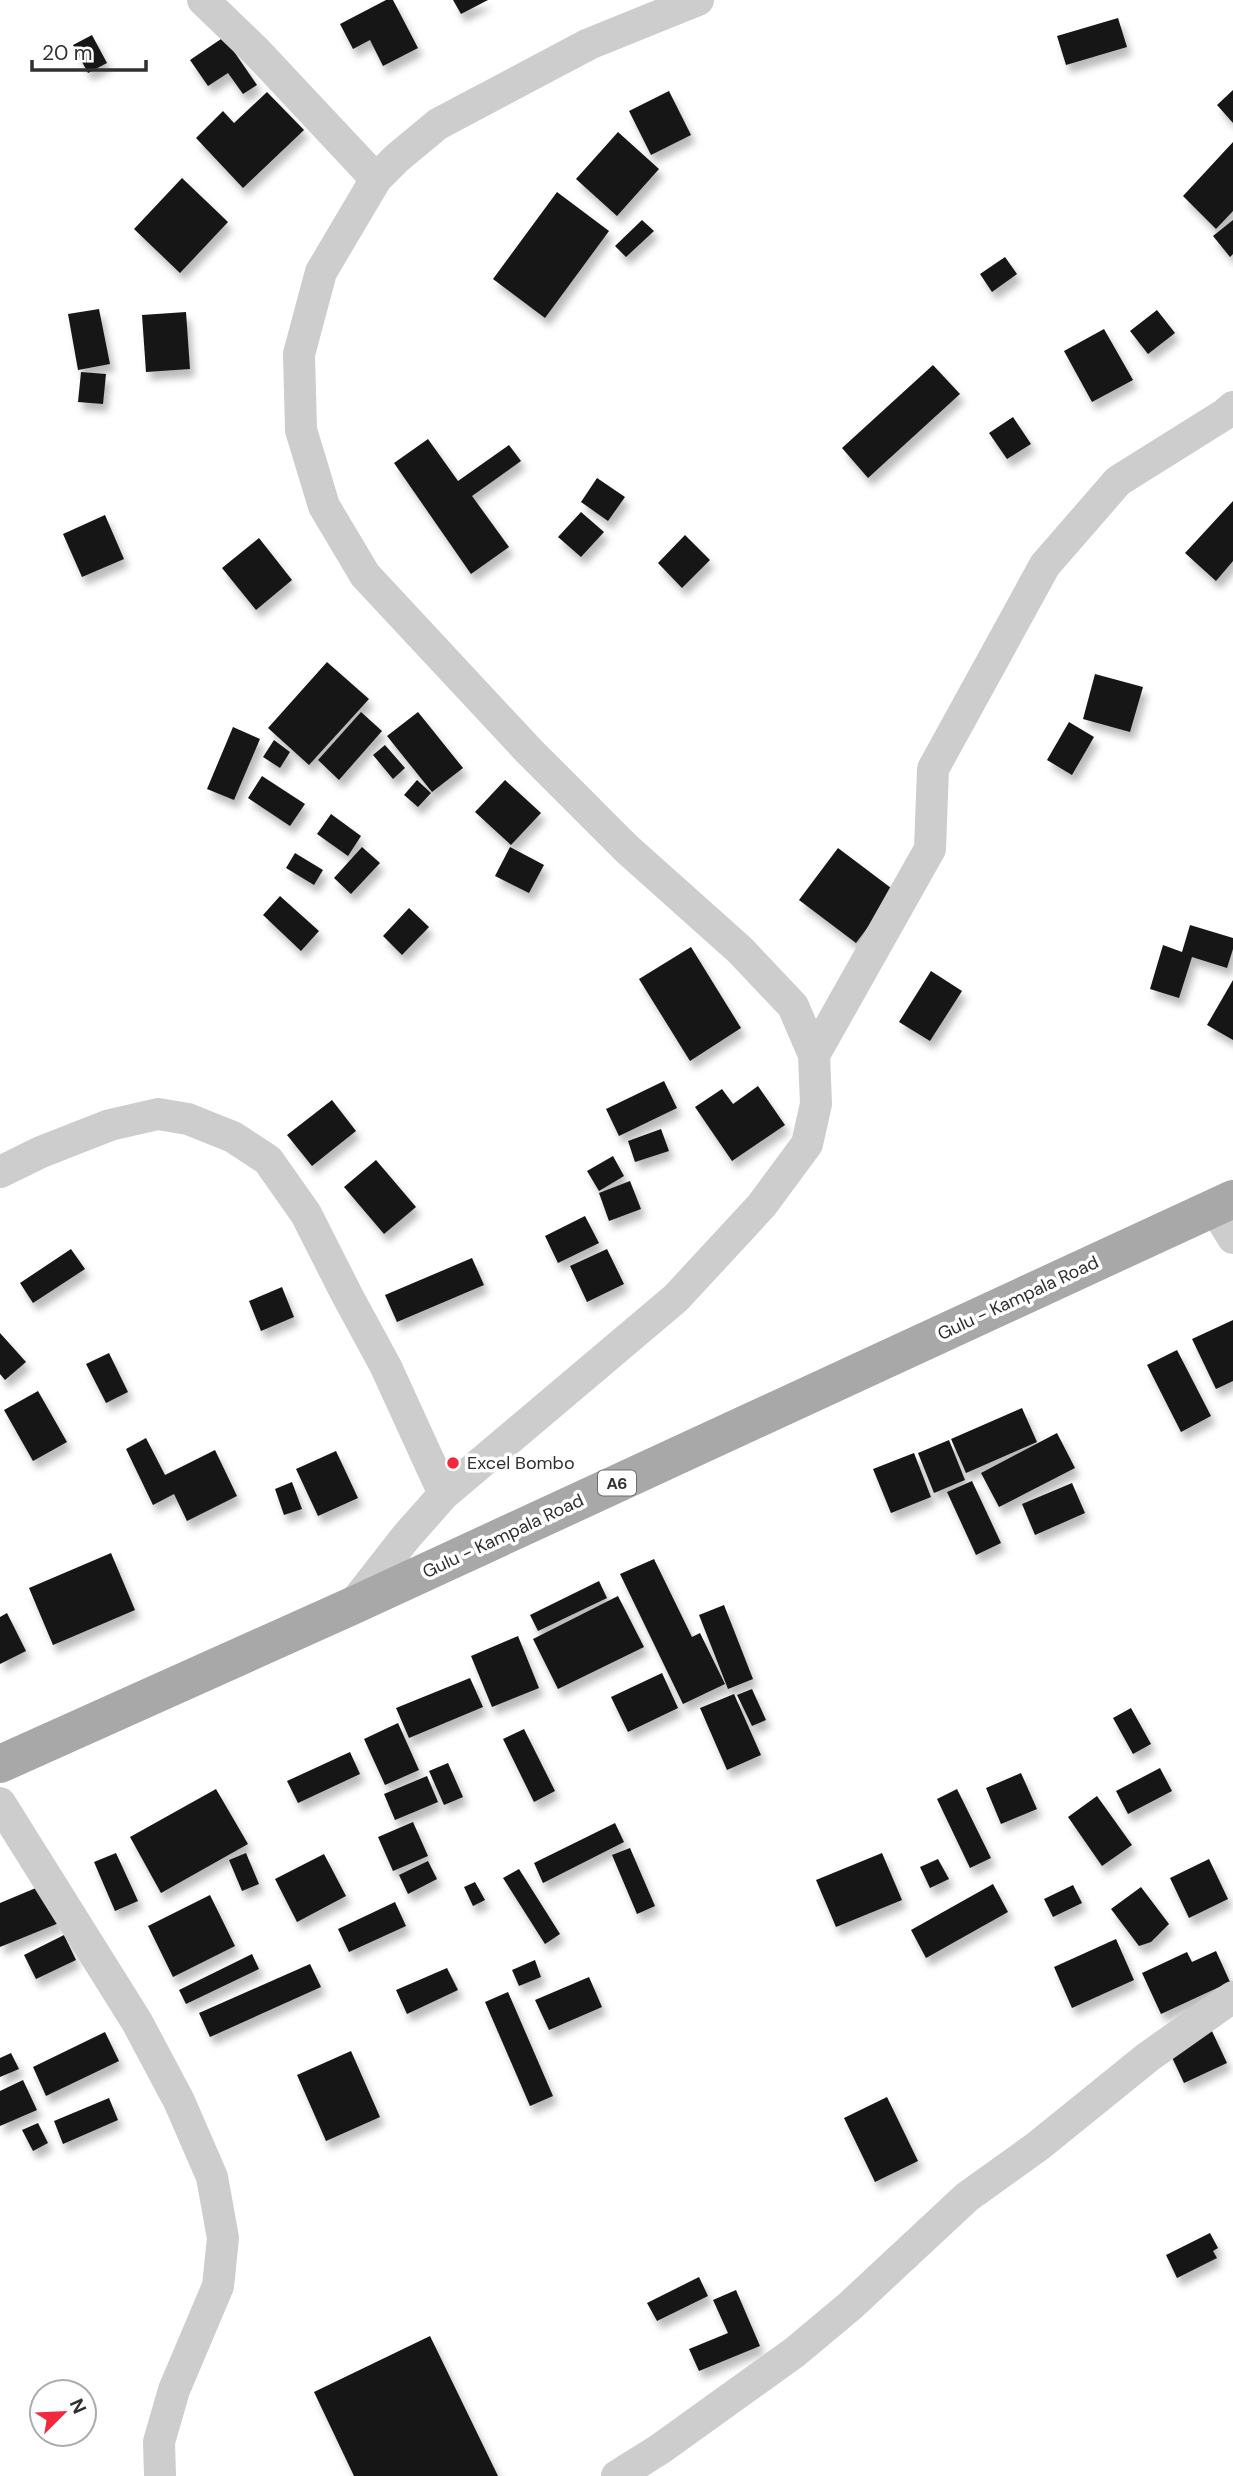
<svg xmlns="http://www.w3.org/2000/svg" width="1233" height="2476" font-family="'DM Sans',sans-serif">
<defs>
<filter id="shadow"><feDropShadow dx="4.5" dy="8" stdDeviation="3.5" flood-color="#0004"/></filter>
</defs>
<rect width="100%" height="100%" fill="#fff"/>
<!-- building -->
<path fill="#171717" filter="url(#shadow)" d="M 386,0 L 393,0 L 418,48 L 383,66 L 370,40 L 353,49 L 340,24 Z
M 453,0 L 488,0 L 461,14 Z
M 1118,18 L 1127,47 L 1066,65 L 1057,36 Z
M 92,35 L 107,63 L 88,73 L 73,45 Z
M 224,37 L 257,85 L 243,94 L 228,73 L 208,86 L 190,60 Z
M 1233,90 L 1233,123 L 1217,105 Z
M 669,91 L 691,135 L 651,155 L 629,111 Z
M 267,92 L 304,130 L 243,188 L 196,138 L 223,111 L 234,123 Z
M 618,132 L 659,169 L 617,216 L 576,179 Z
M 1233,142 L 1233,211 L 1216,229 L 1183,196 Z
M 182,178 L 228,222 L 180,273 L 134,229 Z
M 557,192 L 609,231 L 545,318 L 493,279 Z
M 642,220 L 654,231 L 626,257 L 615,246 Z
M 1233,220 L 1233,254 L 1230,257 L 1213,236 Z
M 1005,257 L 1017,274 L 992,292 L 980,274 Z
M 99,309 L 110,364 L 78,370 L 68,314 Z
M 1157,310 L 1175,333 L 1148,354 L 1130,331 Z
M 186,312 L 190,369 L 146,372 L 142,315 Z
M 1104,329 L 1133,380 L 1092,402 L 1064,351 Z
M 933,365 L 960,394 L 868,478 L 842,448 Z
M 81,372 L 106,374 L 103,404 L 78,402 Z
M 1013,417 L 1031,444 L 1007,459 L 989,433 Z
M 428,439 L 458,481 L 509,445 L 521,461 L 472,496 L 509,547 L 471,574 L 394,463 Z
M 597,478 L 625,497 L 608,521 L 581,502 Z
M 1233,501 L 1233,561 L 1216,581 L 1185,553 Z
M 581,512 L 604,532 L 581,557 L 558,537 Z
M 105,515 L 124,559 L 82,577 L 63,534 Z
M 685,535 L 710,560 L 682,588 L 658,563 Z
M 259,538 L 292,580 L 256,610 L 222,568 Z
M 327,662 L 369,699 L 309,765 L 268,728 Z
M 1095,674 L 1143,687 L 1130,732 L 1083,719 Z
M 361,712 L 382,731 L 339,780 L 318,760 Z
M 418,712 L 463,768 L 432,792 L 387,736 Z
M 1069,722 L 1094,737 L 1072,775 L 1047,760 Z
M 233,727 L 260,739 L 234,800 L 207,789 Z
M 274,740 L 290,752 L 280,768 L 263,757 Z
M 385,745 L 405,768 L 393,779 L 373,755 Z
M 262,776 L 305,804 L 290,826 L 248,798 Z
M 417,780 L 431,793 L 418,807 L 404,795 Z
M 505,780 L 541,813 L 511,845 L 475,812 Z
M 331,814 L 361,836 L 348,856 L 317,834 Z
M 362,847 L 380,863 L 351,894 L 334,878 Z
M 510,847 L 544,865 L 529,893 L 495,876 Z
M 838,848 L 895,891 L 856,943 L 799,900 Z
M 295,853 L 323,870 L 314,885 L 286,868 Z
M 280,896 L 319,931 L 301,951 L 263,915 Z
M 409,908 L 429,927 L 402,955 L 383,936 Z
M 1190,925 L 1233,938 L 1233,949 L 1227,968 L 1192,957 L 1179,998 L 1150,989 L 1163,945 L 1182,952 Z
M 691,947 L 741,1028 L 690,1061 L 639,979 Z
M 931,971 L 962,991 L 930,1041 L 899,1022 Z
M 1233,980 L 1233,1040 L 1207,1025 Z
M 664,1081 L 677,1108 L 619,1136 L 606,1109 Z
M 758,1086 L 785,1125 L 732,1161 L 695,1107 L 722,1089 L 733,1104 Z
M 332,1100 L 356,1131 L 312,1166 L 287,1135 Z
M 661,1129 L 669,1151 L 635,1162 L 628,1141 Z
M 613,1156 L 624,1176 L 599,1191 L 587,1171 Z
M 376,1160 L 416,1207 L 384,1234 L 344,1187 Z
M 630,1181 L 641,1209 L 609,1221 L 599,1193 Z
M 585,1216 L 599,1243 L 558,1263 L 545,1236 Z
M 71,1249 L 85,1269 L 33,1303 L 20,1283 Z
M 607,1249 L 624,1284 L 587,1302 L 570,1266 Z
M 472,1258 L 484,1285 L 397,1322 L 385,1295 Z
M 282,1287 L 294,1317 L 261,1331 L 249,1301 Z
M 1233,1320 L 1233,1381 L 1216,1389 L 1192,1339 Z
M 0,1333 L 26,1362 L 5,1380 L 0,1374 Z
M 1177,1350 L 1211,1416 L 1181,1432 L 1147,1365 Z
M 109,1353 L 128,1392 L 106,1403 L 86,1364 Z
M 38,1391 L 67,1442 L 33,1461 L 4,1410 Z
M 1022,1408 L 1037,1442 L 966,1473 L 951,1439 Z
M 1057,1433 L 1075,1468 L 999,1507 L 981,1473 Z
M 146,1438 L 165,1475 L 215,1450 L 237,1496 L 187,1521 L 174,1494 L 153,1505 L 126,1449 Z
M 949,1440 L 965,1480 L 934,1493 L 918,1453 Z
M 336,1451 L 358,1498 L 318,1516 L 296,1469 Z
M 914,1453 L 931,1497 L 891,1513 L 873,1469 Z
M 972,1481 L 1001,1543 L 976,1555 L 947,1492 Z
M 292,1482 L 302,1509 L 284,1515 L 275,1489 Z
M 1072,1483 L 1085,1513 L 1035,1535 L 1022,1504 Z
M 111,1553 L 135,1610 L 53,1645 L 29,1588 Z
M 654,1559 L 692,1637 L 700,1633 L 725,1684 L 683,1704 L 620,1574 Z
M 599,1581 L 607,1598 L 538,1631 L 530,1615 Z
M 618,1596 L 644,1647 L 558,1689 L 533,1639 Z
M 724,1605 L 753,1679 L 728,1689 L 699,1615 Z
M 7,1613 L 26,1651 L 0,1664 L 0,1617 Z
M 518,1636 L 539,1688 L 492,1707 L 471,1656 Z
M 662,1673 L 678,1708 L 628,1732 L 611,1697 Z
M 470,1678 L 483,1707 L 409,1738 L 396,1708 Z
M 752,1689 L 766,1720 L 752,1726 L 737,1695 Z
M 734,1694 L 761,1755 L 727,1770 L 700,1708 Z
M 1131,1708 L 1151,1744 L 1133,1754 L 1113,1718 Z
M 398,1723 L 419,1770 L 385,1785 L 364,1739 Z
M 524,1729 L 555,1791 L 534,1802 L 503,1739 Z
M 350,1752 L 360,1774 L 298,1803 L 287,1781 Z
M 448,1763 L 463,1797 L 444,1805 L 429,1771 Z
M 1160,1768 L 1172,1791 L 1128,1814 L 1116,1791 Z
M 1021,1773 L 1037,1809 L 1001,1824 L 986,1788 Z
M 427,1776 L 438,1802 L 395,1820 L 384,1794 Z
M 216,1789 L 248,1844 L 161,1893 L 130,1837 Z
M 957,1789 L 991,1858 L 970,1868 L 937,1799 Z
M 1097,1796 L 1132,1845 L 1102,1866 L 1068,1817 Z
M 413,1822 L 428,1856 L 393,1871 L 378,1837 Z
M 615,1823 L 624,1842 L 543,1883 L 534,1863 Z
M 630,1848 L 655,1906 L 637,1914 L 612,1855 Z
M 116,1853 L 138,1901 L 115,1911 L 94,1862 Z
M 246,1853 L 259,1884 L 242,1891 L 229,1860 Z
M 882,1853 L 902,1900 L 836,1927 L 816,1880 Z
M 324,1854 L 346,1896 L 297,1922 L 275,1879 Z
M 938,1859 L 949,1879 L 930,1888 L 920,1867 Z
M 1209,1859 L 1228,1899 L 1189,1918 L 1170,1878 Z
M 428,1861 L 437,1879 L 408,1894 L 399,1875 Z
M 519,1869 L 560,1934 L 545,1944 L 503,1878 Z
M 475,1882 L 485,1900 L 473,1906 L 464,1887 Z
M 993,1884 L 1008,1912 L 926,1958 L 911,1930 Z
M 43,1885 L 59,1923 L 0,1947 L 0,1903 Z
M 1073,1885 L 1082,1903 L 1053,1917 L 1044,1899 Z
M 1141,1887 L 1169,1924 L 1151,1942 L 1139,1946 L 1111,1909 Z
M 210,1895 L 235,1946 L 173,1977 L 148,1926 Z
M 395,1902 L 406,1926 L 349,1952 L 338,1929 Z
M 64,1935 L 76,1960 L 36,1979 L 24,1955 Z
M 1116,1939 L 1134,1980 L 1072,2008 L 1054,1967 Z
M 1216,1951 L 1230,1982 L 1161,2014 L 1142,1973 L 1187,1952 L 1192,1962 Z
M 252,1954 L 259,1969 L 186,2004 L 179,1990 Z
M 535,1960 L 541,1977 L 519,1986 L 512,1970 Z
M 310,1964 L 321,1987 L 210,2037 L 199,2013 Z
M 447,1968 L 458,1990 L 407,2014 L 396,1990 Z
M 589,1977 L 602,2007 L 549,2030 L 535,2000 Z
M 508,1992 L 553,2096 L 530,2106 L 485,2002 Z
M 1211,2029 L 1227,2063 L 1184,2083 L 1168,2049 Z
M 105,2032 L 119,2061 L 46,2096 L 33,2067 Z
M 351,2051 L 380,2117 L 326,2141 L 297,2075 Z
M 11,2053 L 19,2069 L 0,2077 L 0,2058 Z
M 23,2080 L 37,2110 L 0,2126 L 0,2091 Z
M 887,2097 L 918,2161 L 875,2182 L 844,2118 Z
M 109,2098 L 118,2120 L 63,2144 L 54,2121 Z
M 38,2123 L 48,2143 L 33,2151 L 22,2130 Z
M 1210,2233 L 1218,2248 L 1213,2251 L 1217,2258 L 1177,2278 L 1166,2255 Z
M 699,2277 L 708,2296 L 657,2321 L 647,2303 Z
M 736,2290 L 760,2346 L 699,2371 L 689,2349 L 728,2333 L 713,2300 Z
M 430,2336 L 498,2476 L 354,2476 L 314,2392 Z"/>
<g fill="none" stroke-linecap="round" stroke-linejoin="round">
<!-- minor -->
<path stroke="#cdcdcd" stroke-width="32" d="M 203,0 L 255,50 L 376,179
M 814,1055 L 930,849 L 933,769 L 1045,565 L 1118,481 L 1225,414 L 1233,407
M 0,1172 L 41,1152 L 110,1125 L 158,1114 L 188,1119 L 233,1137 L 268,1160 L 306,1214 L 347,1295 L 386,1367 L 444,1494
M 1214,1207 L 1233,1238
M 352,1606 L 406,1537 L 444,1494 L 676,1298 L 762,1205 L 807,1144 L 816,1104 L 814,1055 L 793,1006 L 740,950 L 627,849 L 529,751 L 365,575 L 324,506 L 301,430 L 299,354 L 321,272 L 376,179 L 397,158 L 438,124 L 589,44 L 698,0
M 0,1803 L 137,2022 L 179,2101 L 212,2177 L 223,2238 L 218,2286 L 174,2390 L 159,2442 L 160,2476
M 617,2476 L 660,2449 L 795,2352 L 850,2306 L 967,2197 L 1038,2146 L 1148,2057 L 1233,1997"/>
<!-- primary -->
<path stroke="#a8a8a8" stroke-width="38" d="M 0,1764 L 352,1606 L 1233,1199"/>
</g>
<!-- markers -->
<circle fill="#f1283e" stroke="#fff" stroke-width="2.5" cx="453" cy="1463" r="7"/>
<g text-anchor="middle" stroke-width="7" stroke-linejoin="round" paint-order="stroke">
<!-- shield labels -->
<rect fill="#fff" stroke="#6e6e6e" stroke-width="2" x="598" y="1470.5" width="38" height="25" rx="5"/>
<g font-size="16" font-weight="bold" fill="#303030">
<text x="617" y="1489">A6</text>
</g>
<!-- street labels -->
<g font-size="18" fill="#303030" stroke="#fff">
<text transform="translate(1018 1298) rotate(-25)" y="6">Gulu - Kampala Road</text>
<text transform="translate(503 1536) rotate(-25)" y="6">Gulu - Kampala Road</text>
</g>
<!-- poi labels -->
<g font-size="18" fill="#303030" stroke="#fff" text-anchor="start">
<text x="467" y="1469">Excel Bombo</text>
</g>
</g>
<!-- north arrow -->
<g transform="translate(63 2413) rotate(66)"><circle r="33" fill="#ffffff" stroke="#acacac" stroke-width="2"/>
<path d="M0-5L12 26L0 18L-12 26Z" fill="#f1283e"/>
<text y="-10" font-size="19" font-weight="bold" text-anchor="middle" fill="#303030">N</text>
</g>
<!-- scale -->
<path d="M32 60v10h114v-10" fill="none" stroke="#303030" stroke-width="3.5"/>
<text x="42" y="60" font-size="21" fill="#303030" stroke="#ffffff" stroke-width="5" paint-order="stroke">20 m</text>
</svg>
